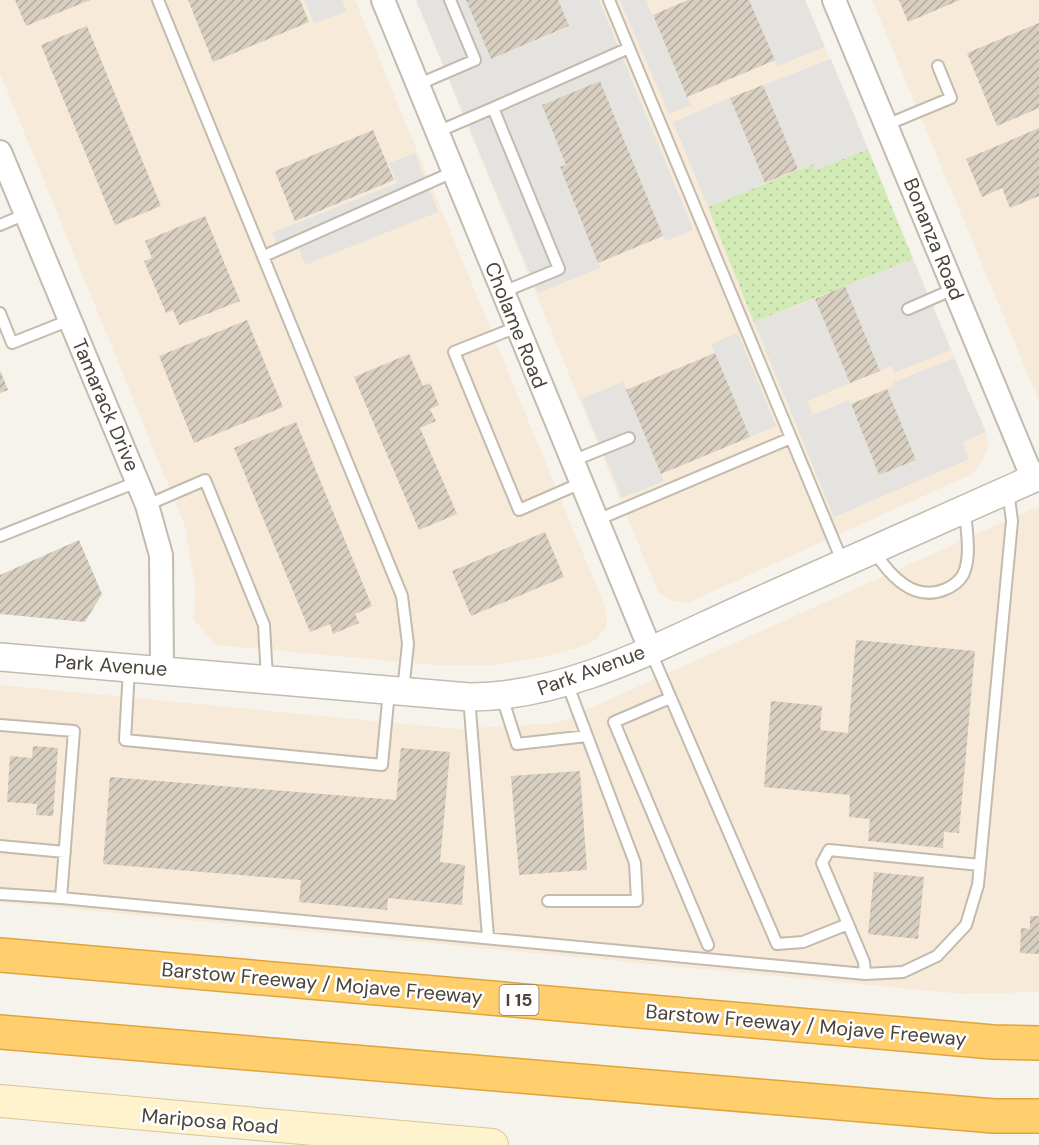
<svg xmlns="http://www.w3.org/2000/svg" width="1039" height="1145" font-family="'DM Sans',sans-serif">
<defs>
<pattern id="grass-dots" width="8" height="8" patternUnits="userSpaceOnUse" patternTransform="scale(1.5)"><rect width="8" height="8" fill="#d2eab5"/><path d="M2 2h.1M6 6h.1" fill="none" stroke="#b6ca9c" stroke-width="1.8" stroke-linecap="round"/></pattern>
<pattern id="building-hatch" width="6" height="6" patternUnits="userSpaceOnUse" patternTransform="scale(1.5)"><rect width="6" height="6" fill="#d8cfc1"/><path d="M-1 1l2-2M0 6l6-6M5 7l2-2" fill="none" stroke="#b1aa9e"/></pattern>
</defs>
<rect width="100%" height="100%" fill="#f6f3ec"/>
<!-- commercial -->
<path fill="#f7ead8" d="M 0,0 L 355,0 L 603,602 L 607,614 L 606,627 L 597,639 L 581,647 L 543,657 L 491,665 L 436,665 L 216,645 L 193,619 L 196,591 L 185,526 L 0,73 Z
M 416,0 L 805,0 L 986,432 L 988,447 L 981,463 L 972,474 L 687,603 L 671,600 L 658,592 Z
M 872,0 L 1039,0 L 1039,401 Z
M 1039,506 L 1039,992 L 963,994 L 0,902 L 0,685 L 458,729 L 557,723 Z"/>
<!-- grass -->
<path fill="url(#grass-dots)" d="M 868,149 L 913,259 L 754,322 L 708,207 L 813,164 L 815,170 Z"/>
<!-- parking -->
<path fill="#e5e3e0" d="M 304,0 L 342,0 L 347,11 L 314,23 Z
M 416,0 L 466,0 L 491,59 L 569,27 L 558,0 L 599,0 L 693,230 L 665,241 L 600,81 L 542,104 L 566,165 L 560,168 L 600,268 L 538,293 Z
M 620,0 L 646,0 L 691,105 L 669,114 Z
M 749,0 L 805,0 L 825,47 L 777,66 Z
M 831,59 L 868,149 L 815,170 L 813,164 L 798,169 L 763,85 Z
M 730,98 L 765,183 L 708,207 L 673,122 Z
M 415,153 L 438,212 L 305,265 L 299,249 L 281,256 L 272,233 L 397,183 L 389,163 Z
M 913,259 L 951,350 L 894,373 L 891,366 L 880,371 L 845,286 Z
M 815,299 L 850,383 L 807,401 L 813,415 L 849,400 L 879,475 L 916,460 L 887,389 L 895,386 L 894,382 L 954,358 L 986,432 L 963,442 L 969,459 L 834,517 L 754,322 Z
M 738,333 L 776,426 L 750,437 L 711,344 Z
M 623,382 L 664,481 L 622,498 L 581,399 Z"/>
<!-- building -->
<path fill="url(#building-hatch)" d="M 15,0 L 90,0 L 26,26 Z
M 188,0 L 300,0 L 309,22 L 213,62 Z
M 466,0 L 558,0 L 569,26 L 491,59 Z
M 688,0 L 749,0 L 775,60 L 687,97 L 653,15 Z
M 899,0 L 960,0 L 908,22 Z
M 1039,23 L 1039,108 L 997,126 L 967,53 Z
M 87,26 L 161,206 L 115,225 L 41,45 Z
M 600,81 L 663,236 L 598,263 L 560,167 L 566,165 L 542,105 Z
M 763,85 L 798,169 L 765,183 L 730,98 Z
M 1039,128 L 1039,196 L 1010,208 L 1002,188 L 982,197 L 966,159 Z
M 373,130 L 394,180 L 295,221 L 275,171 Z
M 205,216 L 240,301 L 179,325 L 173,310 L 166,313 L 144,261 L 152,258 L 145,241 Z
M 845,286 L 880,371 L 850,383 L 815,299 Z
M 247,320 L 283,407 L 194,443 L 159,356 Z
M 715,353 L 750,437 L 661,474 L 626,390 Z
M 409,354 L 423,386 L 430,383 L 439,405 L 430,409 L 436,421 L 420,428 L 457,514 L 419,530 L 354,377 Z
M 0,370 L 8,390 L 0,393 Z
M 887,389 L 916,460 L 879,475 L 851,404 Z
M 296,422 L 372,606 L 355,614 L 359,623 L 333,634 L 330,624 L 310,632 L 234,448 Z
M 545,532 L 564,577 L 471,616 L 452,571 Z
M 79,540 L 102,594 L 85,622 L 0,614 L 0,575 Z
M 856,640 L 975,651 L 959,833 L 944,832 L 943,848 L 868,841 L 870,819 L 849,817 L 850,795 L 764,787 L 771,701 L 822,706 L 820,730 L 848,733 Z
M 33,746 L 58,748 L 53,816 L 36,815 L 37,804 L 7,802 L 10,756 L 32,758 Z
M 401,748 L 450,752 L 440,862 L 465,865 L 462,905 L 388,898 L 387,910 L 299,902 L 301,880 L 103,864 L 110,777 L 396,800 Z
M 580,771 L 587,870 L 519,875 L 511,776 Z
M 874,872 L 924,877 L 918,939 L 868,934 Z
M 1030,916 L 1039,916 L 1039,954 L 1020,953 L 1021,928 L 1030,929 Z"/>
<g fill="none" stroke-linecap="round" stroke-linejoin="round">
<!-- service casing -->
<g stroke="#c2bbae" stroke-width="14">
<path id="service" d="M 158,0 L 402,596 L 408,644 L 403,691
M 609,0 L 843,563
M 417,85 L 475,60 L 450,0
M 886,125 L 951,98 L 938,66
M 437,132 L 493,108
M 0,225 L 26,214
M 264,256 L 453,172
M 503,292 L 559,269 L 493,108 L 629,48
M 908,309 L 954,289
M 0,313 L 12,343 L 70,320
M 517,327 L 454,352 L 519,510 L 581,483
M 572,461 L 629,438
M 147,505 L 205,480 L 264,625 L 267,679
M 597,520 L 791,438
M 0,536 L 137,482
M 874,551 C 890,576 914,603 946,589 C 955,585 962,580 965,570 C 971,552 966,528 965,509
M 650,650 L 777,944 L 803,942 L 848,924 L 864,962 L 865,974
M 129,669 L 125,740 L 382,765 L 389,691
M 469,697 L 488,937
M 502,697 L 517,744 L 587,736 L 567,683
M 670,698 L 614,722 L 708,945
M 0,725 L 74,731 L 61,898 L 0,894
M 0,846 L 65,852
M 61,898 L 865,974 L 903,972 L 937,956 L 966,925 L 978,885 L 1012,521 L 1008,490
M 548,901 L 637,901 L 635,863 L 587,736
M 848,924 L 822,863 L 829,850 L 980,865"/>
</g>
<!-- minor casing -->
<g stroke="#c2bbae" stroke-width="26">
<path id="minor" d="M 383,0 L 650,649
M 834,0 L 1033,479
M 0,152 L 147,505 L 161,555 L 162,669"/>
</g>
<!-- tertiary casing -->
<g stroke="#c2bbae" stroke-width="30">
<path id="tertiary" d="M 0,657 L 469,697 C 569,697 662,644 752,604 C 848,561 943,519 1039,476"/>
</g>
<!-- secondary casing -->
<g stroke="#d6c79b" stroke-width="34">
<path id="secondary" d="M 0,1101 L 492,1145"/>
</g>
<!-- motorway casing -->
<g stroke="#e0a43c" stroke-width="36">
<path id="motorway" d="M 0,955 L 993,1042 L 1039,1043
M 0,1032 L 994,1116 L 1039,1116"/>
</g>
<!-- service -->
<use href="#service" stroke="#fff" stroke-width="10"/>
<!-- minor -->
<use href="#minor" stroke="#fff" stroke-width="22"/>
<!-- tertiary -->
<use href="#tertiary" stroke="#fff" stroke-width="27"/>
<!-- secondary -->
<use href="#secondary" stroke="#fff3cd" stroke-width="32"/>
<!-- motorway -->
<use href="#motorway" stroke="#ffcf6e" stroke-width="33"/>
</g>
<g text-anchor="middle" stroke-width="5" stroke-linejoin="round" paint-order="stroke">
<!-- shield labels -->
<rect fill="#fff" stroke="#817c74" stroke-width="1.5" x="499.5" y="985" width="39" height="30" rx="4.5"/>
<g font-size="18" font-weight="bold" fill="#4b4439">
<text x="519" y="1006">I 15</text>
</g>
<!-- street labels -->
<g font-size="20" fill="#4b4439" stroke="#fff">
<text transform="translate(934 239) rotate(68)" y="7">Bonanza Road</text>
<text transform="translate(516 325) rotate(68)" y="7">Cholame Road</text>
<text transform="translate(106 405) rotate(67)" y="7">Tamarack Drive</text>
<text transform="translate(111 665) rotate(4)" y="7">Park Avenue</text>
<text transform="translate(591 670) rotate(-20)" y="7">Park Avenue</text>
<text transform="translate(322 983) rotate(5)" y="7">Barstow Freeway / Mojave Freeway</text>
<text transform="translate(806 1025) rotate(5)" y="7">Barstow Freeway / Mojave Freeway</text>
<text transform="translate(210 1121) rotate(5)" y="7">Mariposa Road</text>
</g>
</g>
</svg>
